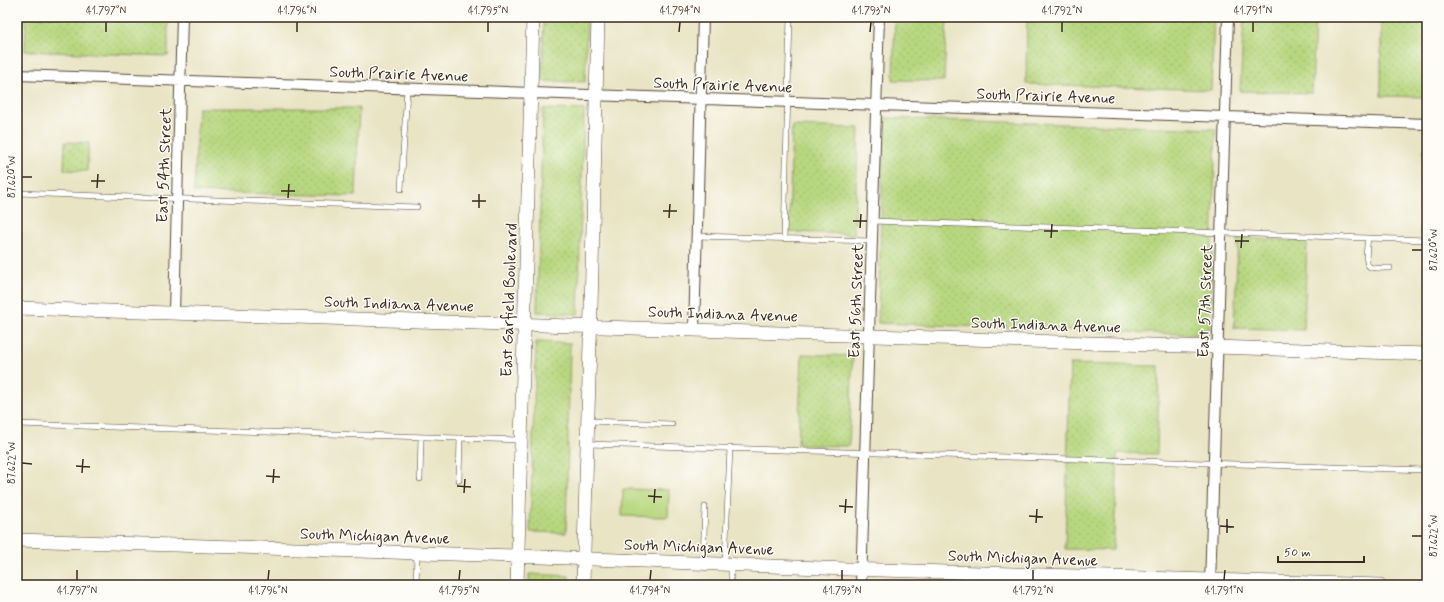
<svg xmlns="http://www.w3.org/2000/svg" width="1444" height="602" font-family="Mynerve,sans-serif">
<defs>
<pattern id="green-dots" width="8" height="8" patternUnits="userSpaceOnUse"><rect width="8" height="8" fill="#b7d77f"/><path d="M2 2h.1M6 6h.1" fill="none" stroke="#9eb96d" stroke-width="1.8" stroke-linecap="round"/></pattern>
</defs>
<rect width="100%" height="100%" fill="#fdfcf7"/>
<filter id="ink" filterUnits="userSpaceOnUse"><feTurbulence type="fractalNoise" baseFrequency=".025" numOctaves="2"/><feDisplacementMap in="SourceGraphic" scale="8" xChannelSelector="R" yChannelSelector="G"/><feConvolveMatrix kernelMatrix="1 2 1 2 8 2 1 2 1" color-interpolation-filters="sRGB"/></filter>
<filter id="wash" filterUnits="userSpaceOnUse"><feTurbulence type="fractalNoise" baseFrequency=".012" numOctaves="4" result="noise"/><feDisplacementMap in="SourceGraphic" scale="16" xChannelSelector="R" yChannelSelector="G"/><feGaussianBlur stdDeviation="0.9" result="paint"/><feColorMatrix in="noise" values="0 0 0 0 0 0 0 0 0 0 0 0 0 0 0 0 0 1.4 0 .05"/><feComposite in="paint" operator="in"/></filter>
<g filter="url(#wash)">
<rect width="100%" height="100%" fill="#e9e4c4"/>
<!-- green -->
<path fill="url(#green-dots)" stroke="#79804e" d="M 26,17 L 168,17 L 168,56 L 25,51 Z
M 544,17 L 587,17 L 585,82 L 542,81 Z
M 895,17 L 947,17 L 944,81 L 893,80 Z
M 1027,17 L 1214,17 L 1211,90 L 1026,84 Z
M 1244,17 L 1315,17 L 1312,93 L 1240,91 Z
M 1381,17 L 1426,17 L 1424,97 L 1381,96 Z
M 198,108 L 359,108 L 356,196 L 194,192 Z
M 543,109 L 584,110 L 578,314 L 537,312 Z
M 884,118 L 1216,129 L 1209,335 L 878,323 Z
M 792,126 L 859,128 L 854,234 L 789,232 Z
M 65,142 L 89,143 L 87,171 L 64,170 Z
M 1424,149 L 1427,149 L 1427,235 L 1420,234 Z
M 1238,238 L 1307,241 L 1304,330 L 1234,328 Z
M 536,342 L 570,343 L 566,533 L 530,532 Z
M 802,354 L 853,356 L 849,446 L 798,445 Z
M 1070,364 L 1159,366 L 1157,454 L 1117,453 L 1117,477 L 1113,550 L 1065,549 Z
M 529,574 L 569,576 L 569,585 L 529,585 Z"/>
<!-- pitch -->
<path fill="#b7d77f" stroke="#79804e" d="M 623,489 L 669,490 L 668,517 L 622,516 Z"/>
</g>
<g filter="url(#ink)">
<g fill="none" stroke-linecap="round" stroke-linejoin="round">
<!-- service casing -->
<g stroke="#554637" stroke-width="6">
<path id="service" d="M 401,189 L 407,89
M 17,193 L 417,207
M 872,221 L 1427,240
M 696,236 L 871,241
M 784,238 L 790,17
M 1368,238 C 1367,245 1364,264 1370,267 C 1375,269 1384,268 1390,268
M 588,421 L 672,424
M 17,424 L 520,440
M 588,444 L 1427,470
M 420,479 L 421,437
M 459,480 L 460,438
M 703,562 L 705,507
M 725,563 L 730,448
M 416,585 L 417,554
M 731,585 L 731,566"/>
</g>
<!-- minor casing -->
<g stroke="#554637" stroke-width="12">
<path id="minor" d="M 17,75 L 1427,124
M 174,313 L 182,17
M 694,329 L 703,17
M 861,585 L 879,17
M 1210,585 L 1228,17"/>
</g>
<!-- tertiary casing -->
<g stroke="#554637" stroke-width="14">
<path id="tertiary" d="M 17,308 L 1427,354
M 17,540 L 517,556 L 847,569 L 1380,585
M 517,585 L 533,17
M 583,585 L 591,309 L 598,17"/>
</g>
<!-- service -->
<use href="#service" stroke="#fff" stroke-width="5"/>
<!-- minor -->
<use href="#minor" stroke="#fff" stroke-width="10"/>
<!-- tertiary -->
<use href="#tertiary" stroke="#fff" stroke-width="13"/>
</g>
</g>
<!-- ticks -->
<path fill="none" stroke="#3b2a1e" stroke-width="1.5" d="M 106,32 L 106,22M 297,32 L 297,22M 488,32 L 488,22M 679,32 L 680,22M 870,32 L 871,22M 1062,32 L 1062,22M 1253,32 L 1253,22M 22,177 L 32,177M 91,181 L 105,181M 97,188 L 98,174M 281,191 L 295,191M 288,198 L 289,184M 472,201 L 486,201M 479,208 L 479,194M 663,211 L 677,211M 669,218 L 670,204M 853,221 L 867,221M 860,228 L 861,214M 1044,231 L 1058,231M 1051,238 L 1052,224M 1235,241 L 1249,241M 1241,248 L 1242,234M 1412,250 L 1422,250M 22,463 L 32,464M 76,466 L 90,467M 82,473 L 83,459M 266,476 L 280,477M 273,483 L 274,469M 457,486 L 471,487M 464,493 L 465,479M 648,496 L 662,497M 654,503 L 655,489M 839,506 L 853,507M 845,513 L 846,499M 1029,516 L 1043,517M 1036,523 L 1037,509M 1220,526 L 1234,527M 1227,533 L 1227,519M 1412,536 L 1422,536M 77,580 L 77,570M 268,580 L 269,570M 459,580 L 460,570M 650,580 L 651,570M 842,580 L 842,570M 1033,580 L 1033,570M 1224,580 L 1225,570"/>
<g text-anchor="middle" stroke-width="3" stroke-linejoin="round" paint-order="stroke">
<!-- street labels -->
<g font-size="16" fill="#3b2a1e" stroke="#fdfcf7">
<text transform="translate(399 73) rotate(2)" y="6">South Prairie Avenue</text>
<text transform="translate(723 84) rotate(2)" y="6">South Prairie Avenue</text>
<text transform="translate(1046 95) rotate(2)" y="6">South Prairie Avenue</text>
<text transform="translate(163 165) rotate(-88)" y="6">East 54th Street</text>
<text transform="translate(508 300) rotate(-88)" y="6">East Garfield Boulevard</text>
<text transform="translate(855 301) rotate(-88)" y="6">East 56th Street</text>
<text transform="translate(1204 301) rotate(-88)" y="6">East 57th Street</text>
<text transform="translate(399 303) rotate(2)" y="6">South Indiana Avenue</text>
<text transform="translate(723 313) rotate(2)" y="6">South Indiana Avenue</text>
<text transform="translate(1046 324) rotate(2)" y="6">South Indiana Avenue</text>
<text transform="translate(375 535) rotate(2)" y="6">South Michigan Avenue</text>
<text transform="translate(699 546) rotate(2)" y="6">South Michigan Avenue</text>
<text transform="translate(1023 557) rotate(2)" y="6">South Michigan Avenue</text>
</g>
</g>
<!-- margin -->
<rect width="1444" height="602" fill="none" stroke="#fdfcf7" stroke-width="44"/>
<!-- scale -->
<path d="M1278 556v6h86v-6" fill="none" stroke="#3b2a1e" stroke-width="2"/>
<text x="1284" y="556" font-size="12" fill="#3b2a1e" stroke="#fdfcf7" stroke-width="3" paint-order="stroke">50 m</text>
<rect x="22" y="22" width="1400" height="558" fill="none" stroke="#3b2a1e" stroke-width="1.5"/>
<g font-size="10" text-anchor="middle" fill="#3b2a1e">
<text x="106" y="14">41.797°N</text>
<text x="297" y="14">41.796°N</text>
<text x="488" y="14">41.795°N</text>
<text x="680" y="14">41.794°N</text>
<text x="871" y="14">41.793°N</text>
<text x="1062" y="14">41.792°N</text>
<text x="1253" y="14">41.791°N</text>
<text transform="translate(11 177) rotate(-90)" y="4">87.620°W</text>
<text transform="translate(1433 250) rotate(-90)" y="4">87.620°W</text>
<text transform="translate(11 463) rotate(-90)" y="4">87.622°W</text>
<text transform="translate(1433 536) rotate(-90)" y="4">87.622°W</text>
<text x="77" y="594">41.797°N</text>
<text x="268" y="594">41.796°N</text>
<text x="459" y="594">41.795°N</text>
<text x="650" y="594">41.794°N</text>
<text x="842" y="594">41.793°N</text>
<text x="1033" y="594">41.792°N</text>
<text x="1224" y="594">41.791°N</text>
</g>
</svg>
